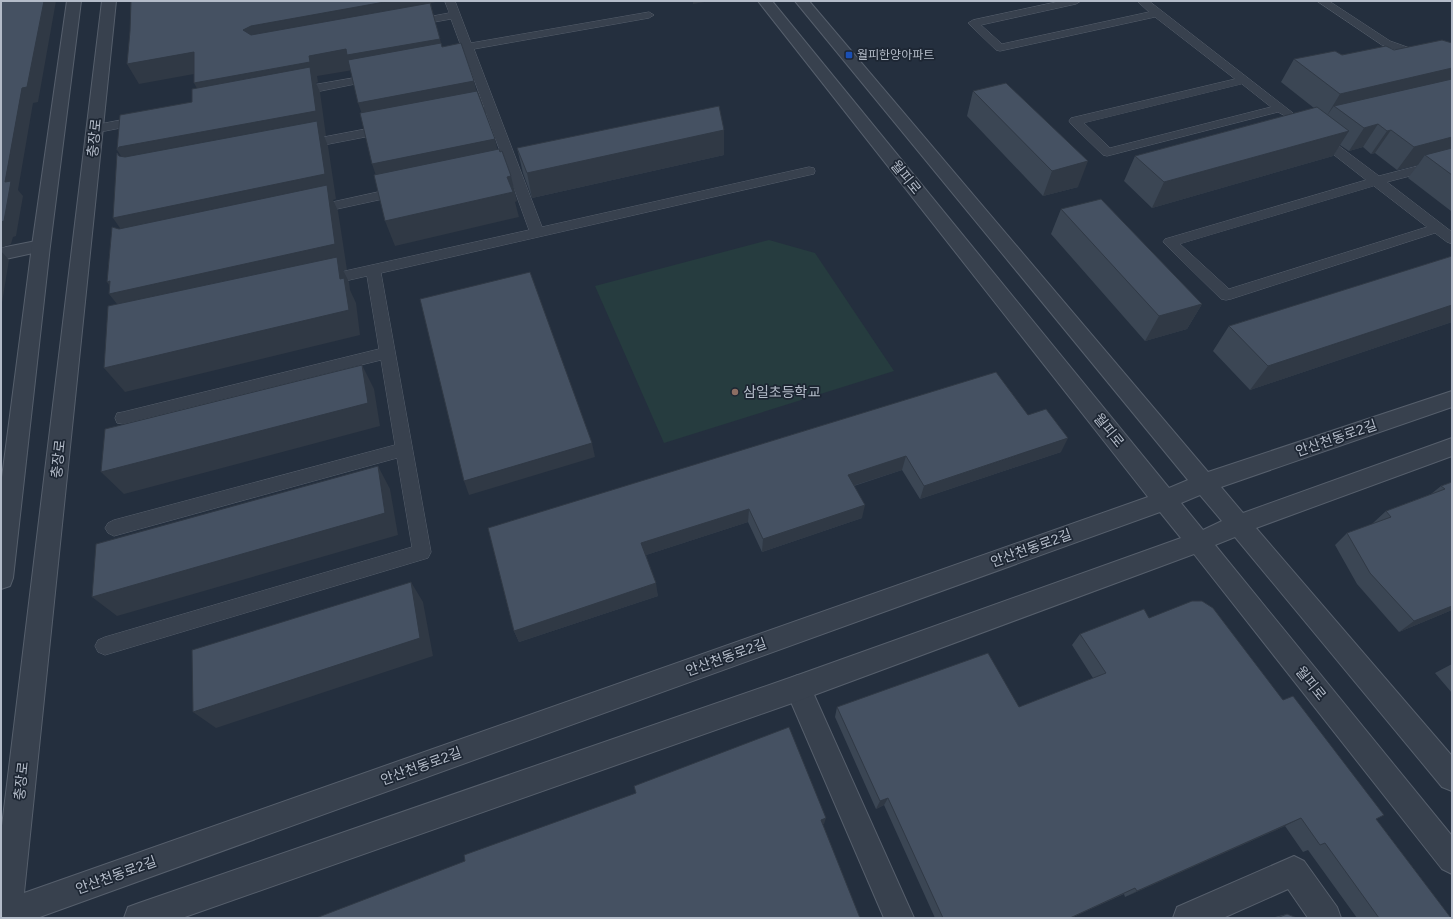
<svg xmlns="http://www.w3.org/2000/svg" width="1453" height="919" font-family="Figtree,'Noto Sans KR',sans-serif">
<rect width="100%" height="100%" fill="#242f3e"/>
<!-- green -->
<path fill="#263c3f" d="M 769,240 L 815,253 L 894,371 L 664,443 L 595,286 Z"/>
<g fill="none" stroke-linecap="round" stroke-linejoin="round">
<!-- service casing -->
<g stroke="#565f6c" stroke-width="1">
<path id="service" d="M 445,1 L 455,1 L 471,43 L 649,12 L 654,15 L 649,18 L 474,49 L 542,227 L 809,167 L 814,168 L 815,171 L 814,174 L 809,175 L 381,273 L 431,552 L 428,558 L 105,655 L 98,652 L 95,646 L 98,640 L 105,637 L 412,547 L 397,458 L 114,536 L 108,533 L 105,528 L 108,523 L 114,520 L 395,445 L 381,360 L 123,424 L 117,423 L 115,418 L 117,413 L 123,412 L 379,349 L 367,276 L 323,286 L 318,285 L 316,281 L 318,277 L 529,230 L 508,172 L 486,176 L 481,175 L 480,172 L 481,169 L 505,165 L 486,113 L 462,118 L 458,117 L 456,114 L 458,111 L 484,107 L 468,63 L 445,67 L 441,66 L 439,64 L 441,62 L 465,57 L 451,19 L 412,26 L 407,23 L 412,20 L 449,13 Z
M 1061,1 L 1081,1 L 1076,4 L 981,25 L 1002,44 L 1149,12 L 1137,1 L 1149,1 L 1293,113 L 1291,116 L 1287,117 L 1278,112 L 1107,156 L 1103,155 L 1071,124 L 1069,121 L 1071,118 L 1235,79 L 1155,17 L 1000,51 L 996,50 L 968,23 L 973,20 ZM 1242,84 L 1271,107 L 1110,148 L 1084,123 Z
M 1317,1 L 1329,1 L 1390,41 L 1452,63 L 1452,70 L 1382,45 Z
M 376,74 L 380,75 L 382,77 L 380,79 L 296,96 L 292,94 L 290,92 L 292,90 L 296,88 Z
M 142,116 L 146,117 L 148,120 L 146,123 L 95,133 L 91,132 L 89,129 L 91,126 L 95,125 Z
M 387,125 L 391,126 L 393,129 L 391,132 L 303,149 L 299,148 L 297,145 L 299,142 L 303,141 Z
M 1319,133 L 1323,134 L 1379,176 L 1452,157 L 1452,165 L 1387,182 L 1452,232 L 1452,244 L 1447,242 L 1435,233 L 1231,299 L 1226,300 L 1221,299 L 1163,242 L 1165,239 L 1366,180 L 1315,140 L 1313,137 L 1315,134 ZM 1374,186 L 1427,227 L 1229,289 L 1180,244 Z
M 401,187 L 406,188 L 408,191 L 406,194 L 314,214 L 309,213 L 307,210 L 309,207 L 314,206 Z"/>
</g>
<!-- minor casing -->
<g stroke="#565f6c" stroke-width="2">
<path id="minor" d="M 41,240 L 47,242 L 50,246 L 47,250 L 1,260 L 1,248 Z
M 798,675 L 807,679 L 914,918 L 884,918 L 785,688 L 789,679 Z
M 1294,856 L 1304,861 L 1337,907 L 1341,918 L 1308,918 L 1288,889 L 1223,918 L 1173,918 L 1177,907 Z"/>
</g>
<!-- tertiary casing -->
<g stroke="#565f6c" stroke-width="2">
<path id="tertiary" d="M 67,1 L 81,1 L 50,246 L 13,578 L 10,586 L 1,589 L 1,485 L 32,246 Z
M 102,1 L 116,1 L 24,893 L 1148,497 L 758,1 L 772,1 L 1169,488 L 1188,480 L 795,1 L 809,1 L 1208,472 L 1452,391 L 1452,407 L 1221,487 L 1243,513 L 1452,438 L 1452,456 L 1256,528 L 1452,756 L 1452,791 L 1442,787 L 1235,537 L 1215,545 L 1452,836 L 1452,874 L 1442,869 L 1194,554 L 798,701 L 182,918 L 124,918 L 128,907 L 139,903 L 798,675 L 1181,538 L 1160,512 L 37,918 L 1,918 L 1,834 ZM 1200,495 L 1222,521 L 1203,530 L 1181,503 Z"/>
</g>
<!-- service -->
<use href="#service" fill="#38414e" fill-rule="evenodd"/>
<!-- minor -->
<use href="#minor" fill="#38414e" fill-rule="evenodd"/>
<!-- tertiary -->
<use href="#tertiary" fill="#38414e" fill-rule="evenodd"/>
</g>
<!-- wall -->
<path fill="#3b4654" d="M 1452,43 L 1452,211 L 1451,211 L 1408,178 L 1418,165 L 1397,170 L 1375,153 L 1371,154 L 1363,147 L 1349,151 L 1340,145 L 1333,156 L 1152,208 L 1124,181 L 1135,156 L 1314,108 L 1281,82 L 1294,59 L 1394,50 Z
M 973,91 L 1078,187 L 1043,196 L 967,116 Z
M 724,130 L 724,155 L 532,198 L 523,173 L 517,148 Z
M 1061,209 L 1202,304 L 1187,329 L 1145,341 L 1051,234 Z
M 1452,256 L 1452,322 L 1250,390 L 1213,351 L 1229,326 Z
M 1028,415 L 1061,452 L 920,499 L 902,470 L 854,486 L 862,518 L 762,552 L 748,522 L 646,555 L 658,596 L 519,642 L 514,631 L 488,528 Z
M 1452,482 L 1452,610 L 1399,632 L 1357,584 L 1335,545 L 1347,533 L 1373,524 L 1373,523 L 1386,511 L 1431,494 L 1441,486 Z
M 1149,618 L 1283,700 L 1376,819 L 1451,918 L 1357,918 L 1308,850 L 1303,852 L 1285,826 L 1125,897 L 1124,894 L 1071,918 L 935,918 L 884,805 L 876,809 L 835,717 L 837,707 L 1019,707 L 1093,678 L 1072,645 L 1080,634 Z
M 1452,664 L 1452,693 L 1435,673 Z
M 1287,914 L 1297,918 L 1274,918 L 1275,917 Z"/>
<!-- shaded-wall -->
<path fill="#303945" d="M 44,1 L 56,1 L 38,102 L 33,103 L 18,190 L 23,196 L 16,236 L 13,237 L 11,244 L 1,248 L 1,222 L 5,182 L 22,88 Z
M 390,1 L 442,1 L 431,3 L 433,14 L 260,47 L 243,30 L 251,26 Z
M 693,1 L 710,1 L 693,4 Z
M 440,39 L 445,59 L 353,70 L 317,76 L 318,82 L 316,83 L 320,92 L 326,136 L 324,136 L 328,146 L 336,199 L 333,200 L 338,211 L 347,270 L 343,270 L 349,282 L 350,290 L 356,303 L 360,335 L 125,392 L 104,368 L 129,319 L 109,294 L 115,293 L 107,282 L 131,244 L 113,218 L 134,176 L 117,150 L 119,147 L 205,103 L 194,83 L 309,56 L 346,49 Z
M 194,52 L 205,72 L 139,84 L 127,64 Z
M 1452,68 L 1452,87 L 1334,106 L 1326,117 L 1340,94 Z
M 474,81 L 480,106 L 367,128 L 358,103 Z
M 1378,124 L 1363,147 L 1349,151 L 1364,128 Z
M 724,130 L 724,155 L 532,198 L 527,173 Z
M 1391,130 L 1375,153 L 1371,154 L 1387,131 Z
M 1349,131 L 1333,156 L 1152,208 L 1164,182 Z
M 1452,137 L 1452,156 L 1425,155 L 1418,165 L 1397,170 L 1414,147 Z
M 495,139 L 501,164 L 381,190 L 372,164 Z
M 1088,161 L 1078,187 L 1043,196 L 1052,171 Z
M 511,176 L 517,201 L 515,202 L 519,217 L 395,246 L 385,221 L 507,177 Z
M 1,251 L 9,260 L 1,309 Z
M 1202,304 L 1187,329 L 1145,341 L 1159,316 Z
M 1452,305 L 1452,322 L 1250,390 L 1268,366 Z
M 362,365 L 374,389 L 380,426 L 124,494 L 101,472 Z
M 1068,438 L 1061,452 L 920,499 L 924,486 Z
M 592,443 L 595,457 L 469,495 L 464,481 Z
M 906,456 L 902,470 L 846,488 L 848,475 Z
M 378,466 L 390,489 L 398,535 L 117,616 L 92,597 Z
M 865,505 L 862,518 L 762,552 L 763,539 Z
M 749,509 L 748,522 L 643,556 L 641,543 Z
M 411,582 L 423,602 L 433,656 L 216,728 L 193,712 Z
M 656,583 L 658,596 L 519,642 L 514,631 Z
M 1452,606 L 1452,610 L 1399,632 L 1414,621 Z
M 888,798 L 884,805 L 876,809 L 880,801 Z
M 826,818 L 824,824 L 818,826 L 821,820 Z
M 1301,818 L 1285,826 L 1125,897 L 1137,891 Z
M 1135,888 L 1071,918 L 1070,918 Z"/>
<!-- building -->
<path fill="#455162" stroke="#303945" d="M 1,1 L 44,1 L 27,87 L 22,88 L 5,182 L 11,181 L 4,221 L 1,222 Z
M 131,1 L 390,1 L 251,26 L 243,30 L 251,35 L 430,3 L 440,39 L 347,55 L 346,49 L 309,56 L 310,62 L 194,83 L 194,52 L 127,64 L 130,31 Z
M 1442,40 L 1452,43 L 1452,68 L 1340,94 L 1294,59 L 1335,51 L 1342,55 L 1386,46 L 1394,50 Z
M 441,43 L 442,47 L 461,43 L 474,81 L 358,103 L 348,60 Z
M 310,67 L 316,111 L 119,147 L 117,150 L 120,115 L 192,102 L 192,89 Z
M 1452,79 L 1452,137 L 1414,147 L 1391,130 L 1387,131 L 1378,124 L 1364,128 L 1334,106 Z
M 1006,83 L 1088,161 L 1052,171 L 973,91 Z
M 477,91 L 495,139 L 372,164 L 360,113 Z
M 719,106 L 724,130 L 527,173 L 517,148 Z
M 1317,107 L 1349,131 L 1164,182 L 1135,156 Z
M 317,121 L 325,174 L 113,218 L 117,153 L 119,156 L 125,157 Z
M 1452,148 L 1452,175 L 1425,155 Z
M 499,149 L 500,152 L 502,151 L 511,176 L 507,177 L 513,192 L 385,221 L 374,175 Z
M 327,185 L 335,244 L 109,294 L 110,281 L 107,282 L 112,227 L 119,229 Z
M 1101,199 L 1202,304 L 1159,316 L 1061,209 Z
M 1452,256 L 1452,305 L 1268,366 L 1229,326 Z
M 337,257 L 340,279 L 344,278 L 349,310 L 104,368 L 108,306 Z
M 530,272 L 592,443 L 464,481 L 420,299 Z
M 362,365 L 368,403 L 101,472 L 105,429 Z
M 996,372 L 1028,415 L 1046,409 L 1068,438 L 924,486 L 906,456 L 848,475 L 865,505 L 763,539 L 749,509 L 641,543 L 656,583 L 514,631 L 488,528 Z
M 378,466 L 385,513 L 92,597 L 96,544 Z
M 1452,482 L 1452,606 L 1414,621 L 1370,573 L 1347,533 L 1391,517 L 1386,511 L 1445,489 L 1441,486 Z
M 411,582 L 420,638 L 193,712 L 192,650 Z
M 1192,601 L 1202,601 L 1213,608 L 1283,700 L 1293,696 L 1384,815 L 1376,819 L 1451,918 L 1379,918 L 1325,843 L 1320,845 L 1301,818 L 1137,891 L 1135,888 L 1070,918 L 943,918 L 888,798 L 880,801 L 837,707 L 988,653 L 1019,707 L 1106,673 L 1080,634 L 1144,609 L 1149,618 Z
M 789,727 L 826,818 L 821,820 L 860,918 L 316,918 L 465,861 L 464,855 L 636,793 L 634,786 Z
M 1287,914 L 1297,918 L 1277,918 Z"/>
<!-- markers -->
<rect fill="#1a4fb4" stroke="#1d2633" stroke-width="1.5" x="845" y="51" width="8" height="8" rx="2"/>
<circle fill="#8d6e63" stroke="#1d2633" stroke-width="1.5" cx="735" cy="392" r="4"/>
<g text-anchor="middle" stroke-width="3.5" stroke-linejoin="round" paint-order="stroke">
<!-- far-poi labels -->
<g font-size="12" fill="#b4bcc9" stroke="#1d2633" text-anchor="start">
<text x="857" y="59">월피한양아파트</text>
</g>
<!-- street labels -->
<g font-size="14" fill="#b4bcc9" stroke="#1d2633">
<text transform="translate(94 138) rotate(-84)" y="5">충장로</text>
<text transform="translate(906 177) rotate(51)" y="5">월피로</text>
<text transform="translate(1109 430) rotate(51)" y="5">월피로</text>
<text transform="translate(1336 438) rotate(-19)" y="5">안산천동로2길</text>
<text transform="translate(58 459) rotate(-84)" y="5">충장로</text>
<text transform="translate(1031 548) rotate(-20)" y="5">안산천동로2길</text>
<text transform="translate(726 657) rotate(-20)" y="5">안산천동로2길</text>
<text transform="translate(1311 683) rotate(51)" y="5">월피로</text>
<text transform="translate(421 766) rotate(-20)" y="5">안산천동로2길</text>
<text transform="translate(21 781) rotate(-84)" y="5">충장로</text>
<text transform="translate(116 875) rotate(-20)" y="5">안산천동로2길</text>
</g>
<!-- poi labels -->
<g font-size="14" fill="#b4bcc9" stroke="#1d2633" text-anchor="start">
<text x="743" y="397">삼일초등학교</text>
</g>
</g>
<!-- border -->
<rect width="1453" height="919" fill="none" stroke="#b4bcc9" stroke-width="4"/>
</svg>
